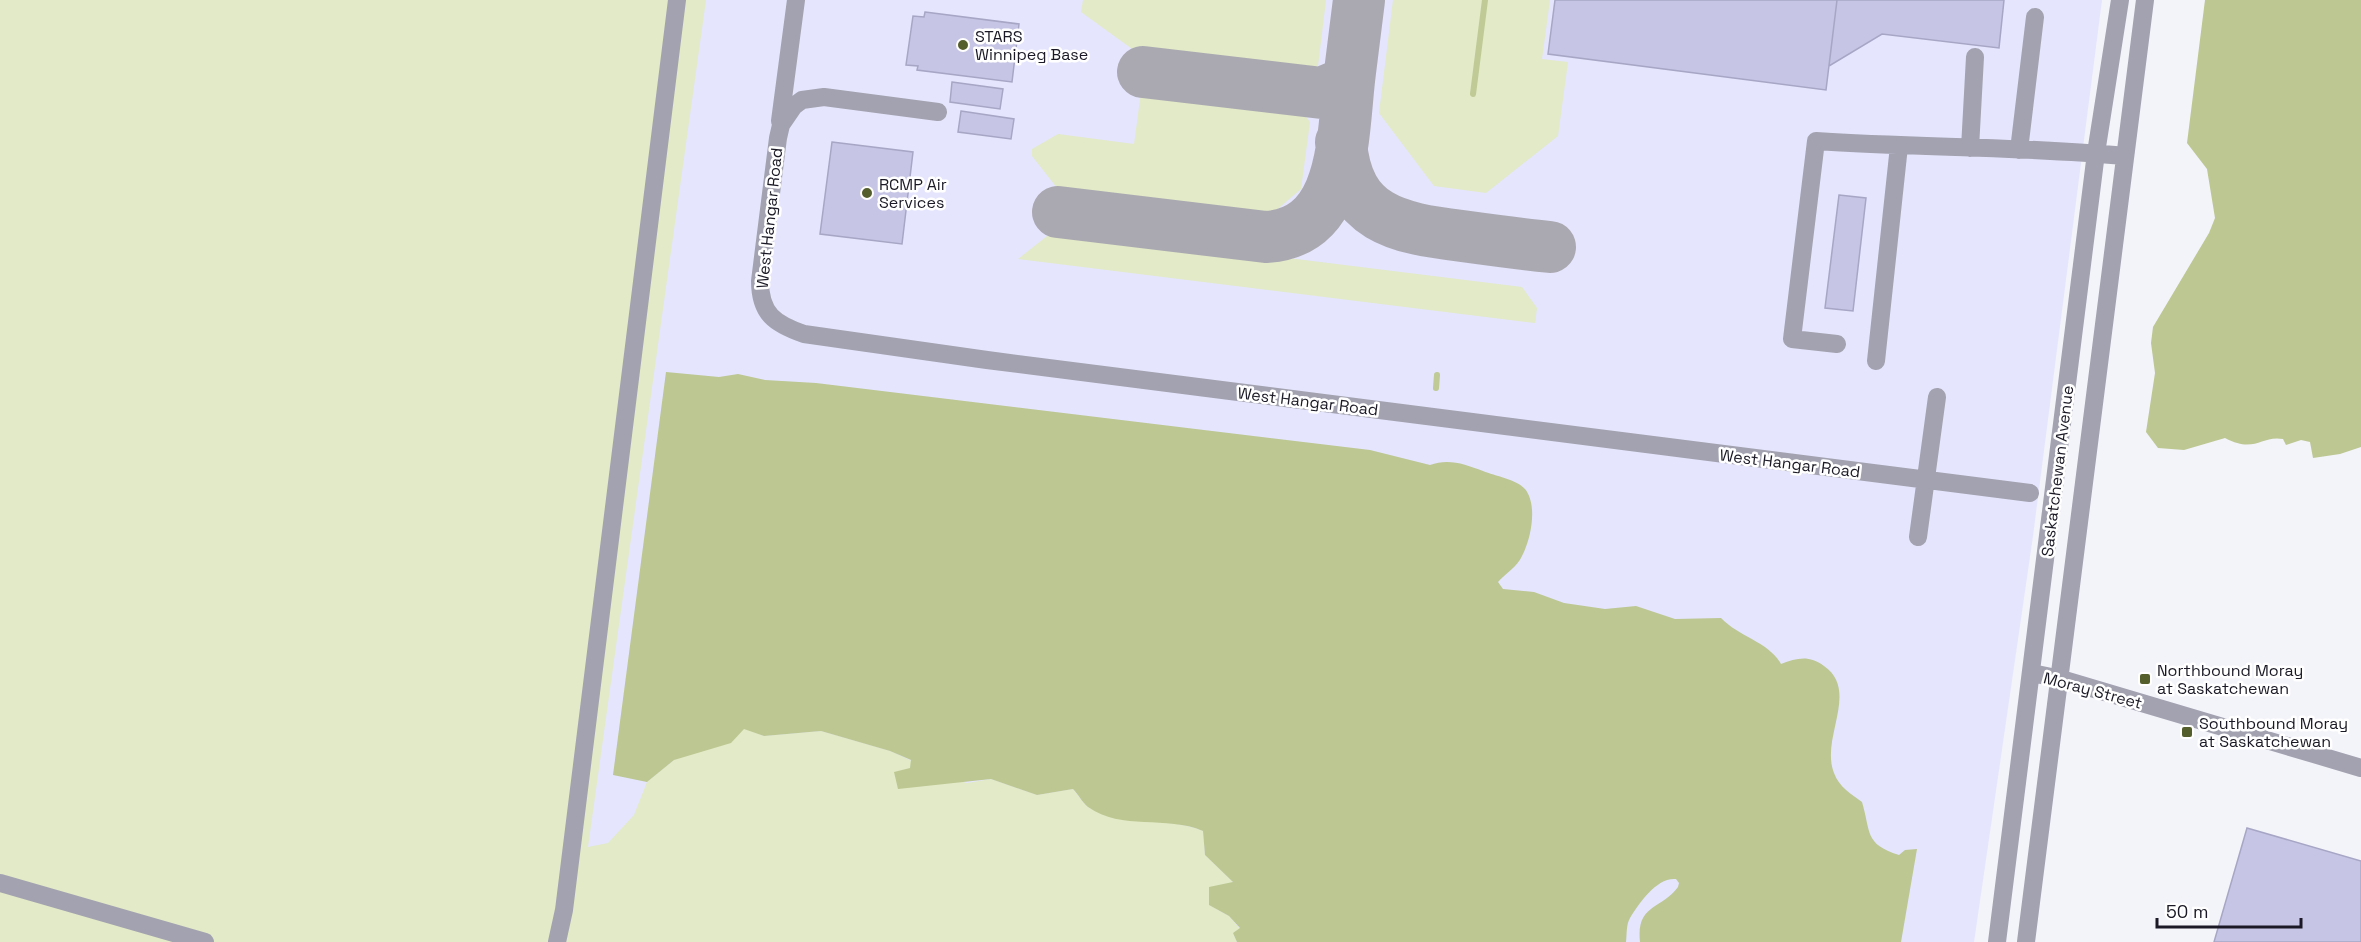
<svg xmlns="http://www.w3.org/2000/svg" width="2361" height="942" font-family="'Space Grotesk',sans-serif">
<rect width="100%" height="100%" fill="#f3f3fa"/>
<!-- built -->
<path fill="#e5e5fd" d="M 0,0 L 2102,0 L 2033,536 L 1974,942 L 0,942 Z"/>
<!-- green -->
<path fill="#e2eac7" d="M 0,0 L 706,0 L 588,847 L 608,843 L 634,815 L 647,782 L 674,760 L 744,728 L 764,736 L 821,731 L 890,751 L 912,761 L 910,768 L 967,783 L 991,779 L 1037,795 L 1073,789 C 1077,794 1083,803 1088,807 C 1124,827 1167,816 1203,831 L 1205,855 L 1233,882 L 1209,905 L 1229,916 L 1240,929 L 1233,933 L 1237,942 L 0,942 Z
M 1083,0 L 1326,0 L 1318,66 L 1300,78 L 1146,59 L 1081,12 Z
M 1393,0 L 1550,0 L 1542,59 L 1568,62 L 1558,136 L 1486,193 L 1434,186 L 1379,113 Z
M 1142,85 L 1297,105 L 1310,122 L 1301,189 L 1266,219 L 1061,193 L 1032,156 L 1032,149 L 1058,134 L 1134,144 Z
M 1056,229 L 1522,287 L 1537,308 L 1535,323 L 1018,259 Z"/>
<!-- forest -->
<path fill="#bcc792" d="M 2205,0 L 2361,0 L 2361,447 L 2340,454 L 2313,458 L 2310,442 L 2301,440 L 2286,445 L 2283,439 C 2261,435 2255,454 2225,438 L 2184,450 L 2158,448 L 2146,432 L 2155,373 L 2151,343 L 2153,327 L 2209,233 L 2215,218 L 2207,169 L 2187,143 Z
M 666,372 L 719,377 L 738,374 L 765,380 L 816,383 L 1370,450 L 1430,465 C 1448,458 1465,464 1483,471 C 1495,476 1516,479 1525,489 C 1538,505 1531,539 1522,556 C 1517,567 1506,573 1498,582 L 1503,589 L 1534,592 L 1564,603 L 1605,609 L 1636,606 L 1675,619 L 1721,618 C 1739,637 1769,642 1781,664 C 1797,658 1809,655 1824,666 C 1860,691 1820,738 1834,773 C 1839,787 1851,794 1862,802 C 1871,832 1864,844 1899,855 L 1905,850 L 1917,849 L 1901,942 L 1640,942 C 1636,904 1661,910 1678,887 L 1679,883 L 1676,879 C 1657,877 1639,903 1630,918 C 1626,925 1627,934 1626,942 L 1237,942 L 1233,933 L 1240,928 L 1229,916 L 1209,905 L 1209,887 L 1233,882 L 1205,855 L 1203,831 C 1166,815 1122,831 1088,807 C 1082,802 1078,794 1073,789 L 1037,795 L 991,779 L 898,789 L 894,772 L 910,768 L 911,760 L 890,751 L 821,731 L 764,736 L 744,729 L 731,743 L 674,760 L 647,782 L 613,775 Z"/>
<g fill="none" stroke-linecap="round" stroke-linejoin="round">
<!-- stream -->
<path stroke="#bfca96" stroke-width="6" d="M 1473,94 L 1485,0
M 1436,388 L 1437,375"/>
<!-- taxiway -->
<path stroke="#aaa9b2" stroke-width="52" d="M 1350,72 L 1359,0
M 1341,142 C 1347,219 1397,228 1462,236 C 1491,240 1520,244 1550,247
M 1058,212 L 1266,237 C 1348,232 1342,133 1350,72 L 1343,84 L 1322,93 L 1143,72"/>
</g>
<!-- building -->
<path fill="#c6c5e5" stroke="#a7a6c5" stroke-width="1.5" d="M 1555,0 L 1837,0 L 1826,90 L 1548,54 Z
M 1837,0 L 2004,0 L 1999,48 L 1882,34 L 1829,66 Z
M 925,12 L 1019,24 L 1012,82 L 917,70 L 918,66 L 906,65 L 913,16 L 924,17 Z
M 952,82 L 1003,89 L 1000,109 L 950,102 Z
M 961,111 L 1014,119 L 1011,139 L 958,132 Z
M 832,142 L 913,152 L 902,244 L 820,234 Z
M 1839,195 L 1866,198 L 1853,311 L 1825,308 Z
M 2247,828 L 2361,861 L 2361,942 L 2214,942 Z"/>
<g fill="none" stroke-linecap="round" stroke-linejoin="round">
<!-- minor -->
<path stroke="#a2a2b0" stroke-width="18" d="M 938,112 L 824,97 L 802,100 L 794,106 L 781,125 L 778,138 L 760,281 C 760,314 775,324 804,334 L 987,360 L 2030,493
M 780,121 L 796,0
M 1970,148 L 1975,57
M 2019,150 L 2035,17
M 1837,344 L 1792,339 L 1816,141 C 1918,148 2022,146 2124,156
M 1876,361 L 1899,146
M 1918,537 L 1937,397
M 2032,673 L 2061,679 L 2361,768
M 0,883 L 205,942
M 557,942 L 564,910 L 677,0
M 1997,942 L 2096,153 L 2120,0
M 2026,942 L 2145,0"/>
</g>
<!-- markers -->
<g fill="#545d2c" stroke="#fff" stroke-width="2">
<circle cx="963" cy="45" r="6"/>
<circle cx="867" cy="193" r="6"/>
<rect x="2139" y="673" width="12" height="12" rx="3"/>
<rect x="2181" y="726" width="12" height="12" rx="3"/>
</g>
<g text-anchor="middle" stroke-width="5" stroke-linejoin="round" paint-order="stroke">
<!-- poi labels -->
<g font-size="16" fill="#1a1925" stroke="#fff" text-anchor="start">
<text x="975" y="42">STARS<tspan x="975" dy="18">Winnipeg Base</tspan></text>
<text x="879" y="190">RCMP Air<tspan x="879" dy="18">Services</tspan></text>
<text x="2157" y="676">Northbound Moray<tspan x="2157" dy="18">at Saskatchewan</tspan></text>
<text x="2199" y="729">Southbound Moray<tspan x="2199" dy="18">at Saskatchewan</tspan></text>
</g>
<!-- street labels -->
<g font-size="16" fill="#1a1925" stroke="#fff">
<text transform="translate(769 218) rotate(-84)" y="6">West Hangar Road</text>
<text transform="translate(1308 401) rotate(7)" y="6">West Hangar Road</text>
<text transform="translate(1790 463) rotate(7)" y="6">West Hangar Road</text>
<text transform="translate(2057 471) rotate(-83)" y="6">Saskatchewan Avenue</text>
<text transform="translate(2093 690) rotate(15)" y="6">Moray Street</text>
</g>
</g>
<!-- scale -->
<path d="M2157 918v9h144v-9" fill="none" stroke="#1a1925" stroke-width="3"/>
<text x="2166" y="918" font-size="18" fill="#1a1925" stroke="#ffffff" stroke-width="4.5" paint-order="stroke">50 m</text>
</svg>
